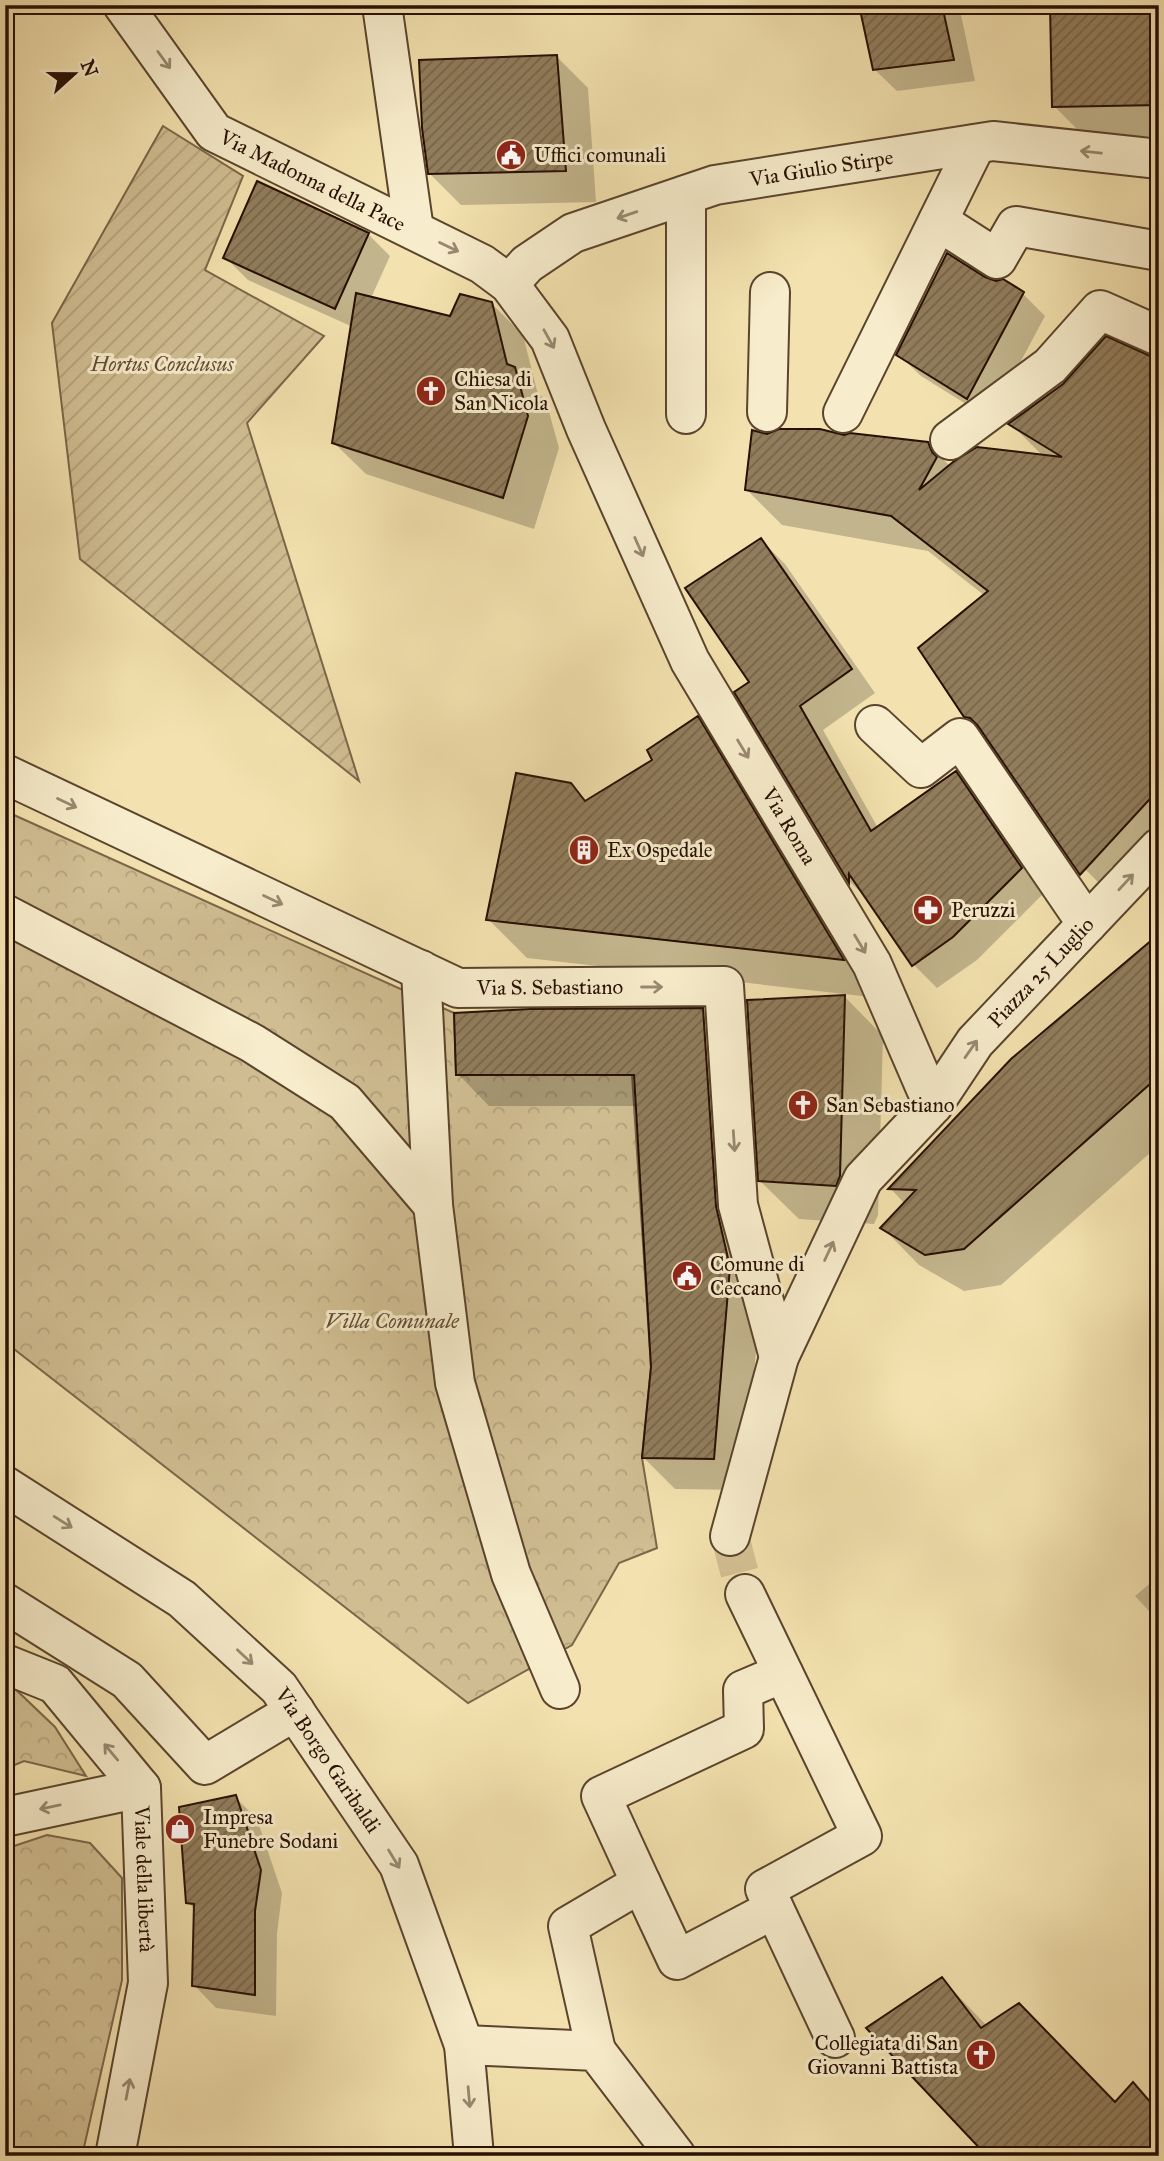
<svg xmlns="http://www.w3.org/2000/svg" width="1164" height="2161" font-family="'IM FELL Great Primer',serif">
<defs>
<pattern id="forest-crowns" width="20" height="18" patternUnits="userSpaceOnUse" patternTransform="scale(1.75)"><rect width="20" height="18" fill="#d0be92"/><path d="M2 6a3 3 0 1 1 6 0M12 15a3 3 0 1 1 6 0" fill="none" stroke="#b3a27c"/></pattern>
<pattern id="garden-furrows" width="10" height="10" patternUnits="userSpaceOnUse" patternTransform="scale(1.75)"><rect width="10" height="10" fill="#d0be92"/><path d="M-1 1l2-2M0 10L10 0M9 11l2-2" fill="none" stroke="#b3a27c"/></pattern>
<pattern id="building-hatch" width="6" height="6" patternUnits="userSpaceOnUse" patternTransform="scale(1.75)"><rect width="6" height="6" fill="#917d5c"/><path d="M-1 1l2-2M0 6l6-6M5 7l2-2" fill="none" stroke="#76654a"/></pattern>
</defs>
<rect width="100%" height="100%" fill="#f3e2af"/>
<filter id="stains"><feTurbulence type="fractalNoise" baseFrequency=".00286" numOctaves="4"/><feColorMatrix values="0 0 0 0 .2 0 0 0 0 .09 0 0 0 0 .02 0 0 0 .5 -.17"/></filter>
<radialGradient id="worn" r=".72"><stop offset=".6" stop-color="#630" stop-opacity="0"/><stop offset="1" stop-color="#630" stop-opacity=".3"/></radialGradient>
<!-- forest -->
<path fill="url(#forest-crowns)" stroke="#7c664a" stroke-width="2" d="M 5,811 L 454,1013 L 456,1075 L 632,1075 L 651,1367 L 642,1458 L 657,1548 L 619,1563 L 572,1645 L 468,1703 L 5,1342 Z
M 5,1683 L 11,1685 L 55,1727 L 86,1776 L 24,1761 L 5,1769 Z
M 47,1835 L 90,1843 L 122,1878 L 122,1980 L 82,2156 L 5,2156 L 5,1849 Z"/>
<!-- garden -->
<path fill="url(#garden-furrows)" stroke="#7c664a" stroke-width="2" d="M 163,126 L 243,176 L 205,270 L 324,336 L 247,423 L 359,781 L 80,559 L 52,323 Z"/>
<!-- shadow -->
<path fill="#0003" d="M 861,5 L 959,5 L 975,81 L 897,91 L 874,69 Z
M 1159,5 L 1159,136 L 1086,138 L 1054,106 Z
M 556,56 L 588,88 L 596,202 L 461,205 L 430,174 Z
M 368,234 L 390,256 L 371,298 L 451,318 L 491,303 L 523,335 L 537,391 L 546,401 L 559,448 L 534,529 L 366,474 L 334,443 L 353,327 L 248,280 L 225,257 Z
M 984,279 L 1022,293 L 1045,316 L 990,419 L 921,376 L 898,354 Z
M 1150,358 L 1159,358 L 1159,863 L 1140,884 L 1112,866 L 1099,883 L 1064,848 L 992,743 L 965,716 L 985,596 L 928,551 L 782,525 L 747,490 L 767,436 L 844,437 L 927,444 L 950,466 L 1044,457 L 1011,424 Z
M 761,540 L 785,564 L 875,693 L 823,730 L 878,828 L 956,774 L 980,797 L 1045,892 L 977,960 L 937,988 L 913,964 L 870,901 L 850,882 L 737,693 L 751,683 Z
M 697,718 L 736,757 L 880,998 L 527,958 L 488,919 L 570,784 L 587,802 L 654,760 Z
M 1152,940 L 1159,947 L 1159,1145 L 1001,1285 L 964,1291 L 919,1265 L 883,1228 L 905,1204 L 890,1188 L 1013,1060 Z
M 845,997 L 883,1036 L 878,1215 L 874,1224 L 799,1219 L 760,1181 Z
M 703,1010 L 734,1041 L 760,1299 L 745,1490 L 675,1489 L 644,1458 L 653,1367 L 637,1106 L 489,1106 L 458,1074 Z
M 1159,1576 L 1159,1622 L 1135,1596 Z
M 235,1797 L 257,1819 L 282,1893 L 277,1934 L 276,2016 L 216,2008 L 194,1985 L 195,1910 L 188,1902 Z
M 942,1979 L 987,2026 L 1116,2104 L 1133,2085 L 1159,2110 L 1159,2156 L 989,2156 Z"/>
<!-- building -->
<path fill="url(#building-hatch)" stroke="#270f02" stroke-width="2" d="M 859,5 L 942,5 L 954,60 L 873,70 Z
M 1050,5 L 1159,5 L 1159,105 L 1052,107 Z
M 557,55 L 566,171 L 428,174 L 422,128 L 419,60 Z
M 257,181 L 369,233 L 335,309 L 223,258 Z
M 947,253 L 985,277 L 996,281 L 1003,279 L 1024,292 L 967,399 L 896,355 Z
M 356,293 L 450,316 L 460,294 L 492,302 L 507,364 L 515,367 L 528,416 L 503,498 L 332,443 Z
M 1106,336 L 1150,356 L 1159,357 L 1159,789 L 1080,875 L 978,726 L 970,718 L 964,717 L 918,648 L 988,591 L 891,516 L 745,490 L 752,430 L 767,434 L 779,429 L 820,429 L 844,435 L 850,433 L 928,442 L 932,452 L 937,457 L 919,490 L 953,462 L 977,447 L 1062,457 L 1008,424 L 1063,384 Z
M 761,538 L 852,669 L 800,706 L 871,831 L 956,771 L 1022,868 L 953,937 L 912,966 L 849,874 L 849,883 L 734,692 L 749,682 L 685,588 Z
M 698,716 L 844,960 L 486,920 L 516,773 L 571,783 L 585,801 L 652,760 L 647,750 Z
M 1159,934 L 1159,1076 L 964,1249 L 925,1255 L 880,1228 L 916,1190 L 888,1189 L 1011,1059 Z
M 845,995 L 840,1176 L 836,1186 L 758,1181 L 747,1000 Z
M 703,1008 L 716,1206 L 730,1267 L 714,1459 L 642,1458 L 651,1367 L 634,1075 L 456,1075 L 454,1013 L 530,1009 Z
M 236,1795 L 261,1870 L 255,1911 L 255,1995 L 192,1986 L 194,1904 L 186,1903 L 179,1807 Z
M 942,1977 L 981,2028 L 1019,2003 L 1115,2102 L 1133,2082 L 1159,2112 L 1159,2156 L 987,2156 L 866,2028 Z"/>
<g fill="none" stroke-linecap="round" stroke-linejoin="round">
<!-- minor-tunnel -->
<path stroke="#d4c295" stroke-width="38" stroke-dasharray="38 19" stroke-linecap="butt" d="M 730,1536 L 745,1594"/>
<!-- minor casing -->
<g stroke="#5a442d" stroke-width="42">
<g id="minor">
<path id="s1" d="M 123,5 L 214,132 L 482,264 L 509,284 L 550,339 L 586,429 L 690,661 L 872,964 L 933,1105"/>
<path d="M 382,5 L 414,230"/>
<path d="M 686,195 L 686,414"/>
<path d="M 938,221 L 997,259 L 1016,226 L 1159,251"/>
<path id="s2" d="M 509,284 L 527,264 L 573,233 L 715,185 L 993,141 L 1159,159"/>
<path d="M 767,412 L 770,292"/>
<path d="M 843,413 L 976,144"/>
<path d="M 950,440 L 1050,366 L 1100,310 L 1159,336"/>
<path d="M 875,725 L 921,768 L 960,738 L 1087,924"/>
<path id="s3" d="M 5,774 L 458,988 L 724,986 L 738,1205 L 779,1357"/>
<path d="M 5,914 L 252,1043 L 345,1102 L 433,1205"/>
<path d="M 421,970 L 433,1205 L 455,1383 L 511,1574 L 560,1689"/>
<path id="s4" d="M 5,1486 L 182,1599 L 279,1688 L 399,1865 L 464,2045 L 474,2156"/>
<path id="s5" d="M 730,1536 L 779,1357 L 863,1179 L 933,1105 L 975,1042 L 1159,848"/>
<path d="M 745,1594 L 862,1836 L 765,1889 L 835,2038"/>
<path d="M 5,1603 L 127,1680 L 205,1765 L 295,1711"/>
<path id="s6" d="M 5,1664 L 55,1684 L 141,1788 L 148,1983 L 115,2156"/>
<path d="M 5,1817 L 141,1788"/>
<path d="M 641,1883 L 677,1960 L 774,1909"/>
<path d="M 464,2045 L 596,2051 L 676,2156"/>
<path d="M 596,2051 L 568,1926 L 641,1883 L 601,1796 L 744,1729 L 743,1690 L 783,1673"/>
</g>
</g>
<!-- minor -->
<use href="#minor" stroke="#f7eccb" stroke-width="38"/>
</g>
<!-- one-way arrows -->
<defs><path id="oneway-shaft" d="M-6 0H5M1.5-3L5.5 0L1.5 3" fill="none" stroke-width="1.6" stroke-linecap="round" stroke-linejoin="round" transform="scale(1.75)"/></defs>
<g stroke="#998971">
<use href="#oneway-shaft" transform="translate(164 60) rotate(54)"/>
<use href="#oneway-shaft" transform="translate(1091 152) rotate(-174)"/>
<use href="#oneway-shaft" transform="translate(627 215) rotate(161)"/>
<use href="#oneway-shaft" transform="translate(449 247) rotate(26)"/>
<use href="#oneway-shaft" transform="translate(549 339) rotate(61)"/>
<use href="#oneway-shaft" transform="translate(639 547) rotate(66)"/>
<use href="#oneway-shaft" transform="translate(743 749) rotate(59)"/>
<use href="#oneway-shaft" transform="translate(67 803) rotate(25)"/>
<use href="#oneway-shaft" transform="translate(1126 882) rotate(-47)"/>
<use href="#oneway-shaft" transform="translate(273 900) rotate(25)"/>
<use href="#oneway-shaft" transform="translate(860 944) rotate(59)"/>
<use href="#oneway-shaft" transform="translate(652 987)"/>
<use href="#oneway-shaft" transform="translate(971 1049) rotate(-55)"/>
<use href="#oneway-shaft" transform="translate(734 1141) rotate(86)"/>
<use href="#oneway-shaft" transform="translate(829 1251) rotate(-65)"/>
<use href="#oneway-shaft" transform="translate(63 1522) rotate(32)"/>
<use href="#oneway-shaft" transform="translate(245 1657) rotate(43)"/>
<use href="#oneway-shaft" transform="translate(111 1752) rotate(-130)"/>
<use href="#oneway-shaft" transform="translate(50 1807) rotate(168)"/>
<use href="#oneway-shaft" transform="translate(394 1859) rotate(59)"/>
<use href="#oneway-shaft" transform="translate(128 2089) rotate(-79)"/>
<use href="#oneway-shaft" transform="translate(469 2097) rotate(85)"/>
</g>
<!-- icons -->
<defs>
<g id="civic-disc" transform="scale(1.575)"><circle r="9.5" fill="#8f2418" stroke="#f7eccb"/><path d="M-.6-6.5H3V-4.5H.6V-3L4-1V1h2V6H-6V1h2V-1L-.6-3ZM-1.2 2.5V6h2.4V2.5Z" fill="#fff"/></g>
<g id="church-disc" transform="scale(1.575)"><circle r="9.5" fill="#8f2418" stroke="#f7eccb"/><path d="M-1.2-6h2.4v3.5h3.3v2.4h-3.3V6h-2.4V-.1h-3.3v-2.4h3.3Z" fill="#fff"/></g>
<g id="building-disc" transform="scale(1.575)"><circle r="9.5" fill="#8f2418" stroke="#f7eccb"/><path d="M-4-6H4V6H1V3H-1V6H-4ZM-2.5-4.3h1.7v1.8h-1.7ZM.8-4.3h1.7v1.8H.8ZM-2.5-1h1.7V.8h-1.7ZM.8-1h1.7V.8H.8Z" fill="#fff"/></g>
<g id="pharmacy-disc" transform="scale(1.575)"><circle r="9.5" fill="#8f2418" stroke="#f7eccb"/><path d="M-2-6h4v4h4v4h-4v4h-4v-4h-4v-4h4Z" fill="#fff"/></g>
<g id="shop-disc" transform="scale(1.575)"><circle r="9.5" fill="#8f2418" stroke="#f7eccb"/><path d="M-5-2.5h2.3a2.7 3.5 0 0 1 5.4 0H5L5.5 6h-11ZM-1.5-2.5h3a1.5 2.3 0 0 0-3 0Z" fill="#fff"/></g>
</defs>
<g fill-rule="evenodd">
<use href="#civic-disc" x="511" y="155"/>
<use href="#church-disc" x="431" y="391"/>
<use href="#building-disc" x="584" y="850"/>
<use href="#pharmacy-disc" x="928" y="910"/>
<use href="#church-disc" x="803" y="1105"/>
<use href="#civic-disc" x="687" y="1276"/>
<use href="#shop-disc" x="180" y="1829"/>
<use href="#church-disc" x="981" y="2055"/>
</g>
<g text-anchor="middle" stroke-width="6" stroke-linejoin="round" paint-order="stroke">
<!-- poi labels -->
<g font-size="21" fill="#270f02" stroke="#f7eccb" text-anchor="start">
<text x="534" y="162">Uffici comunali</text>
<text x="454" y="386">Chiesa di<tspan x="454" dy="24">San Nicola</tspan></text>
<text x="607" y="857">Ex Ospedale</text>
<text x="951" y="917">Peruzzi</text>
<text x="826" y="1112">San Sebastiano</text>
<text x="710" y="1271">Comune di<tspan x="710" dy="24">Ceccano</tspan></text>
<text x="203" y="1824">Impresa<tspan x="203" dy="24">Funebre Sodani</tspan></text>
<text x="958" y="2050" text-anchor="end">Collegiata di San<tspan x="958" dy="24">Giovanni Battista</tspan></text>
</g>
<!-- street labels -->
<g font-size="21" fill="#270f02" stroke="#f7eccb">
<text dy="7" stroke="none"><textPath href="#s2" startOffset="340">Via Giulio Stirpe</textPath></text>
<text dy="7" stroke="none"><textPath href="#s1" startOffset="266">Via Madonna della Pace</textPath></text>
<text dy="7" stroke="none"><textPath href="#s1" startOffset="1101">Via Roma</textPath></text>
<text dy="7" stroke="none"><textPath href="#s5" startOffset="656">Piazza 25 Luglio</textPath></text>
<text dy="7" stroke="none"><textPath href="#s3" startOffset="593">Via S. Sebastiano</textPath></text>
<text dy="7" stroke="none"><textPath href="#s4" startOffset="429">Via Borgo Garibaldi</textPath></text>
<text dy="7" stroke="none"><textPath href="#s6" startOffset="280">Viale della libertà</textPath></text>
</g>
<!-- park labels -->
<g font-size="21" font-style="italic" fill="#624c34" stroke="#f7eccb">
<text x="162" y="371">Hortus Conclusus</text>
<text x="392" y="1328">Villa Comunale</text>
</g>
</g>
<!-- margin -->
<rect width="1164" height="2161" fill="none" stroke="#f3e2af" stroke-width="28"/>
<rect x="7" y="7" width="1150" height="2147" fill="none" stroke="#270f02" stroke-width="3.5"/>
<rect x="14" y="14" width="1136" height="2133" fill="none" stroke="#270f02" stroke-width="2"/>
<!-- north arrow -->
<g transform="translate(74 74) rotate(69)" stroke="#f7eccb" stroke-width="5" paint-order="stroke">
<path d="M0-5L12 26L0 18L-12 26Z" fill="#270f02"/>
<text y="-10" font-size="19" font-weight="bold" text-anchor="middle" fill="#270f02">N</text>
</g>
<rect width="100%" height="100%" filter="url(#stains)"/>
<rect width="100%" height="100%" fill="url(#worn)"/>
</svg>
